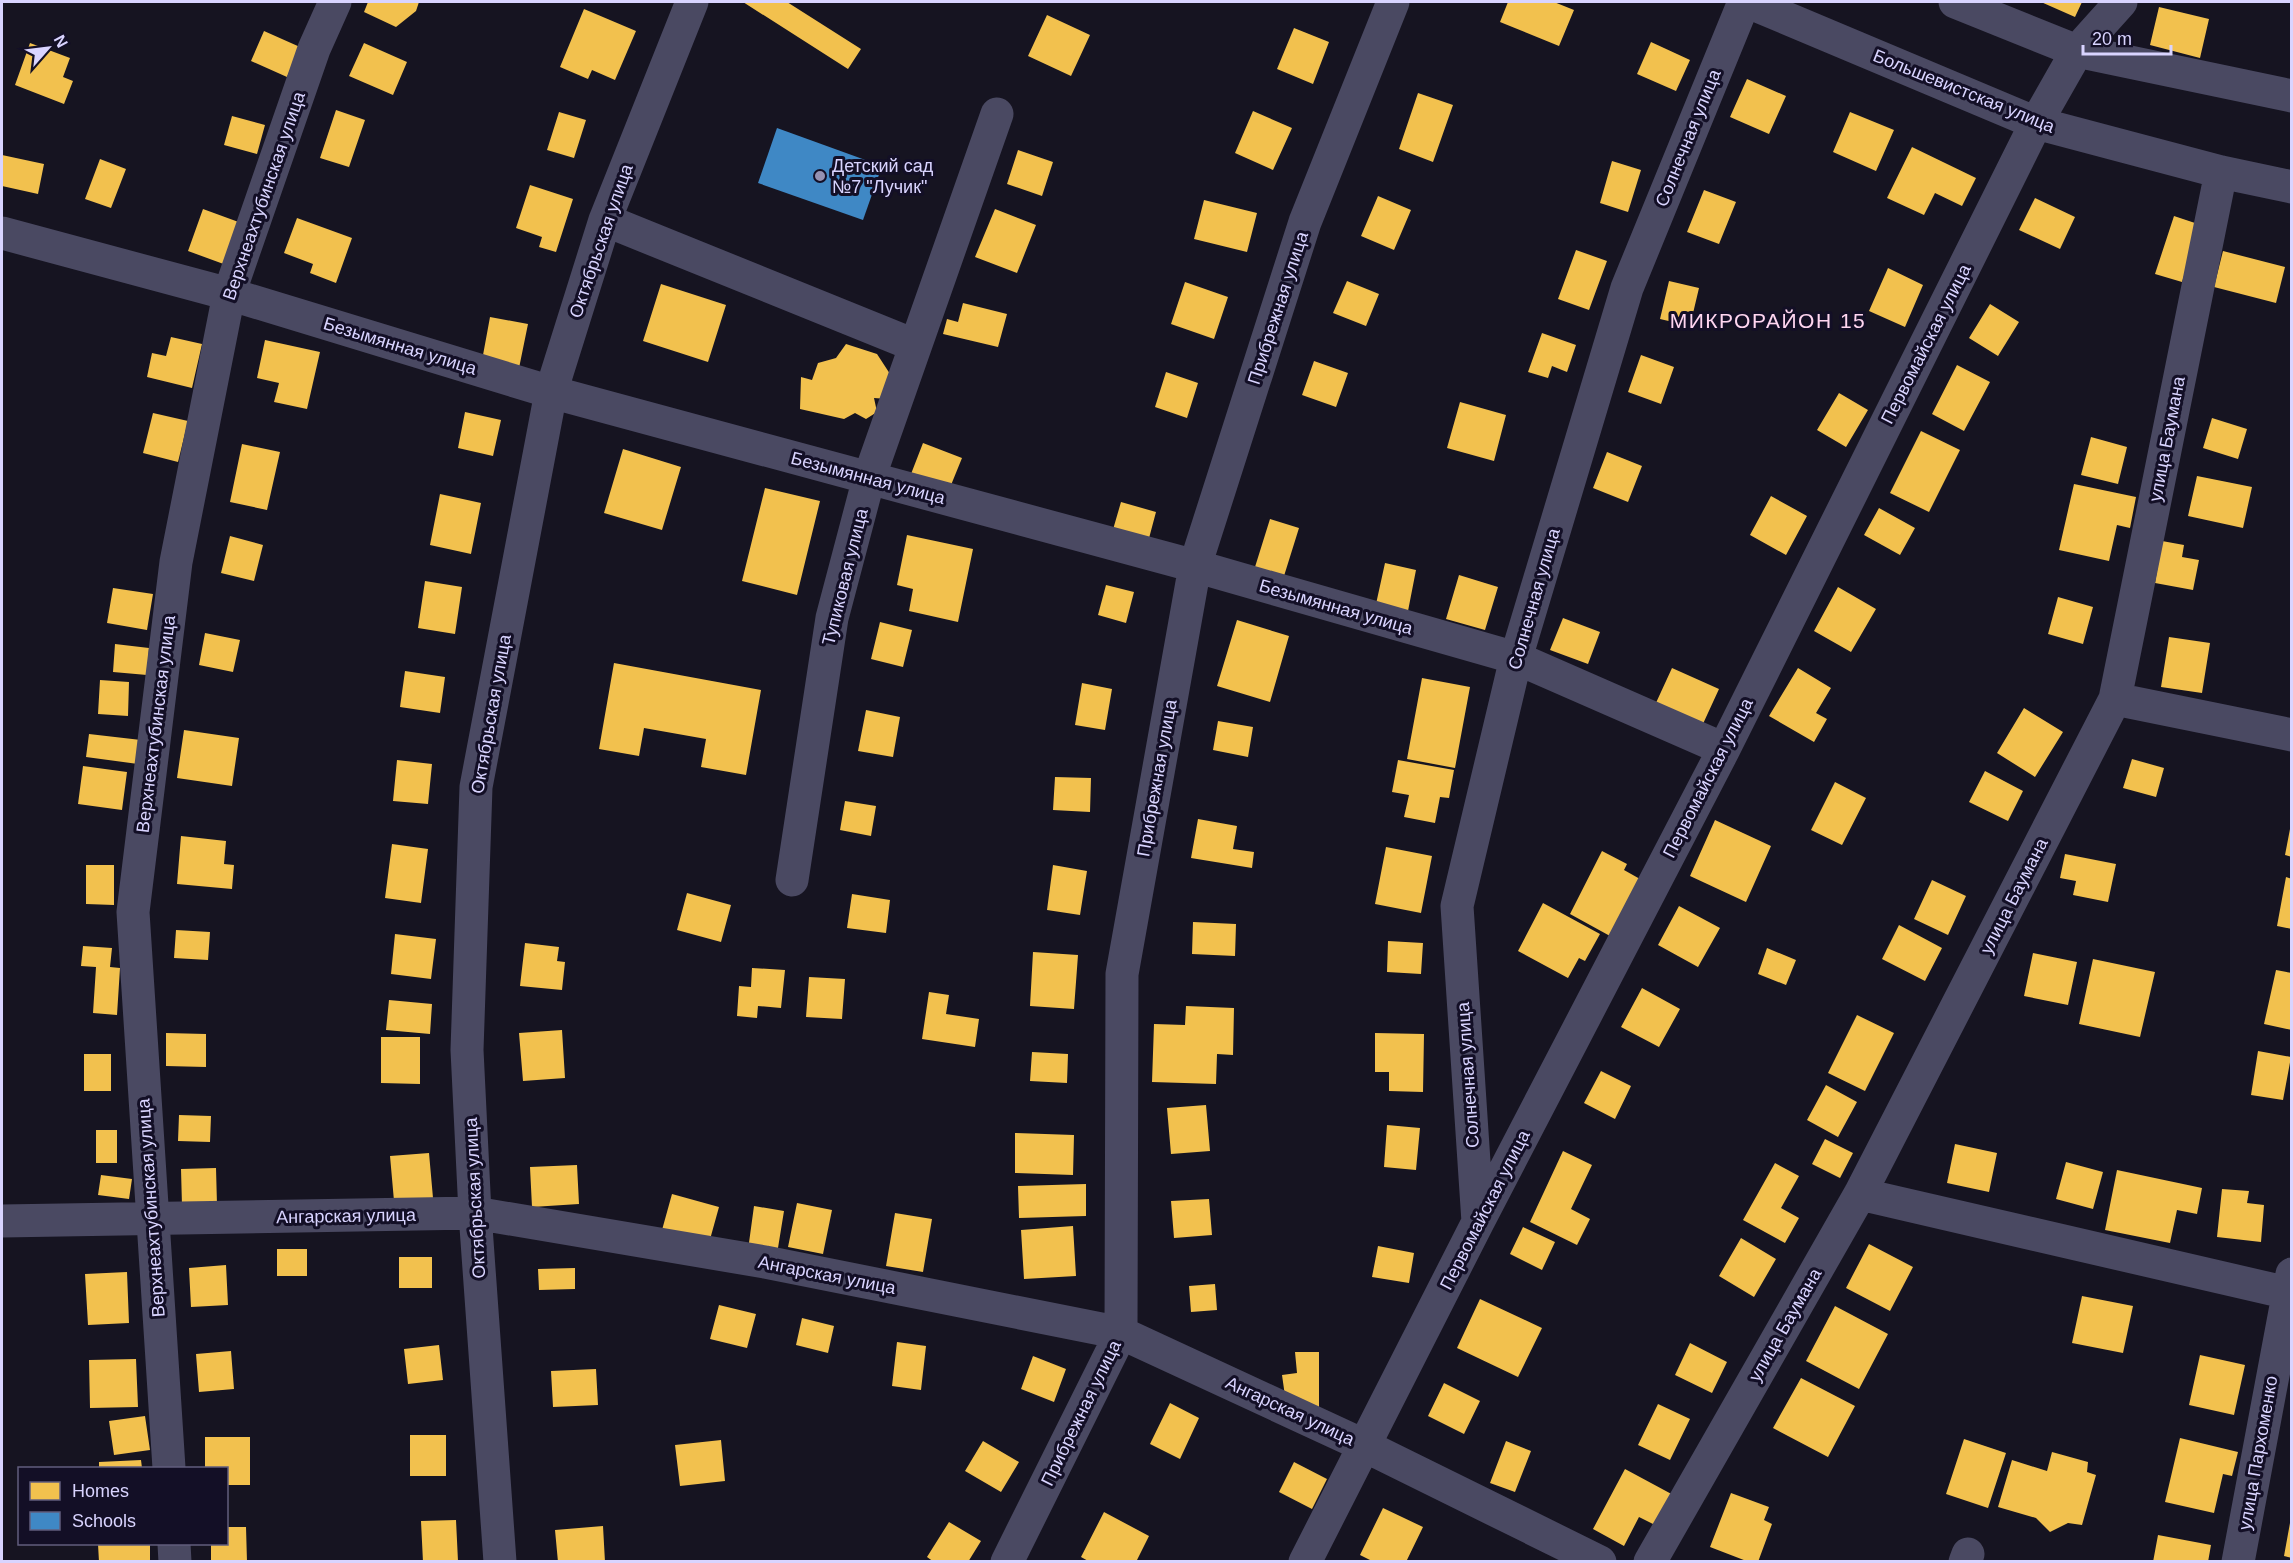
<svg xmlns="http://www.w3.org/2000/svg" width="2293" height="1563" font-family="Arial,sans-serif">
<rect width="100%" height="100%" fill="#161421"/>
<!-- homes -->
<path fill="#f2c14e" d="M 368,2 L 419,2 L 416,11 L 396,27 L 364,12 Z
M 743,2 L 787,2 L 861,49 L 848,69 Z
M 1508,2 L 1554,2 L 1574,10 L 1559,46 L 1500,22 Z
M 2041,2 L 2082,2 L 2075,17 Z
M 2159,7 L 2209,19 L 2200,58 L 2150,45 Z
M 584,9 L 636,31 L 615,80 L 592,70 L 588,79 L 560,67 Z
M 1047,15 L 1090,35 L 1071,76 L 1028,56 Z
M 1294,28 L 1329,42 L 1313,84 L 1277,69 Z
M 264,31 L 300,47 L 287,77 L 251,61 Z
M 1651,42 L 1690,60 L 1676,91 L 1637,74 Z
M 30,43 L 70,58 L 63,77 L 73,81 L 64,104 L 15,85 Z
M 364,43 L 407,62 L 393,95 L 349,76 Z
M 1747,79 L 1786,96 L 1769,134 L 1730,117 Z
M 1418,93 L 1453,105 L 1433,162 L 1399,149 Z
M 336,110 L 365,120 L 349,167 L 320,158 Z
M 1253,111 L 1292,128 L 1273,170 L 1235,153 Z
M 559,112 L 586,120 L 574,158 L 547,150 Z
M 1850,112 L 1894,130 L 1876,171 L 1833,152 Z
M 232,116 L 265,125 L 257,154 L 224,145 Z
M 1912,147 L 1976,178 L 1962,206 L 1935,193 L 1924,215 L 1887,198 Z
M 1018,150 L 1053,162 L 1042,196 L 1007,184 Z
M 2,155 L 44,164 L 38,194 L 2,186 Z
M 100,159 L 126,169 L 111,208 L 85,199 Z
M 1612,161 L 1641,170 L 1628,212 L 1600,203 Z
M 530,185 L 573,199 L 556,252 L 539,247 L 542,237 L 516,228 Z
M 1704,190 L 1736,202 L 1719,244 L 1687,232 Z
M 1378,196 L 1411,210 L 1394,250 L 1361,236 Z
M 2035,198 L 2075,217 L 2060,249 L 2019,230 Z
M 1204,200 L 1257,213 L 1247,252 L 1194,239 Z
M 203,209 L 244,224 L 229,266 L 188,251 Z
M 995,209 L 1036,225 L 1017,273 L 975,257 Z
M 2174,216 L 2201,225 L 2182,282 L 2155,274 Z
M 297,218 L 352,238 L 336,283 L 310,273 L 313,264 L 284,253 Z
M 1576,250 L 1607,261 L 1589,310 L 1558,299 Z
M 2223,251 L 2285,267 L 2276,303 L 2214,287 Z
M 1888,268 L 1923,285 L 1905,327 L 1869,311 Z
M 1347,281 L 1379,294 L 1366,326 L 1333,313 Z
M 1669,281 L 1699,288 L 1690,326 L 1660,319 Z
M 1185,282 L 1228,297 L 1214,339 L 1171,324 Z
M 661,284 L 726,305 L 708,362 L 643,341 Z
M 963,303 L 1007,314 L 998,347 L 943,334 L 947,319 L 958,322 Z
M 1990,304 L 2019,322 L 1998,356 L 1969,338 Z
M 490,317 L 528,324 L 518,373 L 481,366 Z
M 1542,333 L 1576,345 L 1567,372 L 1552,366 L 1548,378 L 1528,372 Z
M 171,337 L 202,344 L 192,388 L 147,377 L 152,353 L 166,356 Z
M 265,340 L 320,352 L 307,409 L 274,402 L 279,383 L 257,378 Z
M 846,344 L 877,354 L 892,377 L 888,399 L 874,398 L 877,412 L 866,419 L 855,413 L 844,419 L 800,409 L 801,377 L 812,380 L 818,363 L 836,358 Z
M 1641,355 L 1674,367 L 1661,404 L 1628,392 Z
M 1314,361 L 1348,373 L 1336,407 L 1302,395 Z
M 1957,365 L 1990,382 L 1964,431 L 1932,414 Z
M 1166,372 L 1198,383 L 1187,418 L 1155,407 Z
M 1839,393 L 1868,410 L 1846,447 L 1817,430 Z
M 1460,402 L 1506,415 L 1494,461 L 1447,448 Z
M 465,412 L 501,420 L 493,456 L 458,448 Z
M 153,413 L 188,421 L 178,462 L 143,453 Z
M 2212,418 L 2247,429 L 2238,459 L 2203,448 Z
M 1921,431 L 1960,450 L 1929,512 L 1890,493 Z
M 2091,437 L 2127,447 L 2118,484 L 2081,475 Z
M 923,443 L 962,458 L 949,490 L 911,474 Z
M 242,444 L 280,452 L 267,510 L 230,502 Z
M 623,449 L 681,467 L 662,530 L 604,513 Z
M 1607,452 L 1642,466 L 1628,502 L 1593,488 Z
M 2197,476 L 2252,487 L 2243,528 L 2188,516 Z
M 2074,484 L 2136,497 L 2130,528 L 2117,525 L 2109,561 L 2059,550 Z
M 765,488 L 820,501 L 797,595 L 742,581 Z
M 440,494 L 481,503 L 471,554 L 430,545 Z
M 1771,496 L 1807,516 L 1786,555 L 1750,535 Z
M 1121,502 L 1156,512 L 1148,542 L 1112,533 Z
M 1879,508 L 1915,528 L 1900,555 L 1864,535 Z
M 1270,519 L 1299,528 L 1284,576 L 1255,567 Z
M 907,535 L 973,549 L 958,622 L 909,611 L 913,589 L 897,585 Z
M 230,536 L 263,545 L 254,581 L 221,573 Z
M 2162,541 L 2184,545 L 2182,557 L 2199,560 L 2193,590 L 2155,583 Z
M 1385,563 L 1416,570 L 1408,611 L 1376,604 Z
M 1459,575 L 1498,587 L 1485,630 L 1446,619 Z
M 425,581 L 462,587 L 455,634 L 418,628 Z
M 1106,585 L 1134,592 L 1126,623 L 1098,615 Z
M 1838,587 L 1876,609 L 1851,652 L 1814,631 Z
M 113,588 L 153,594 L 147,630 L 107,623 Z
M 2058,597 L 2093,607 L 2083,644 L 2048,634 Z
M 1563,618 L 1600,632 L 1588,664 L 1550,650 Z
M 1237,620 L 1289,636 L 1270,702 L 1217,686 Z
M 880,622 L 912,630 L 903,667 L 871,659 Z
M 205,633 L 240,640 L 233,672 L 199,665 Z
M 2169,637 L 2210,643 L 2202,693 L 2161,687 Z
M 115,644 L 149,648 L 147,675 L 113,672 Z
M 614,663 L 761,690 L 746,775 L 701,767 L 706,739 L 644,728 L 639,756 L 599,749 Z
M 1672,668 L 1719,689 L 1702,726 L 1655,705 Z
M 1798,668 L 1831,688 L 1816,713 L 1827,719 L 1814,742 L 1769,716 Z
M 405,671 L 445,677 L 440,713 L 400,707 Z
M 1422,678 L 1470,687 L 1455,768 L 1407,759 Z
M 100,680 L 129,682 L 128,716 L 98,714 Z
M 1082,683 L 1112,689 L 1105,730 L 1075,725 Z
M 2024,708 L 2063,732 L 2035,777 L 1997,753 Z
M 866,710 L 900,717 L 893,757 L 858,751 Z
M 1218,721 L 1253,727 L 1248,757 L 1213,750 Z
M 184,730 L 239,738 L 232,786 L 177,778 Z
M 89,734 L 141,740 L 138,764 L 86,757 Z
M 2132,759 L 2164,768 L 2156,797 L 2123,788 Z
M 397,760 L 432,764 L 428,804 L 393,801 Z
M 1398,760 L 1454,770 L 1449,798 L 1440,797 L 1435,823 L 1404,817 L 1409,795 L 1392,792 Z
M 83,766 L 127,772 L 122,810 L 78,804 Z
M 1985,771 L 2023,791 L 2008,821 L 1969,802 Z
M 1055,777 L 1091,778 L 1090,812 L 1053,810 Z
M 1835,782 L 1866,798 L 1842,845 L 1811,830 Z
M 845,801 L 876,806 L 871,836 L 840,830 Z
M 1198,819 L 1237,826 L 1233,849 L 1254,852 L 1252,868 L 1191,858 Z
M 1715,820 L 1771,846 L 1746,902 L 1690,876 Z
M 2290,829 L 2292,829 L 2292,857 L 2285,855 Z
M 181,836 L 226,841 L 224,864 L 234,865 L 232,889 L 177,884 Z
M 392,844 L 428,849 L 421,903 L 385,898 Z
M 1386,847 L 1432,856 L 1421,913 L 1375,904 Z
M 1602,851 L 1627,864 L 1624,870 L 1640,879 L 1610,936 L 1570,914 Z
M 2065,854 L 2116,864 L 2108,902 L 2073,895 L 2076,881 L 2060,878 Z
M 86,865 L 114,865 L 114,905 L 86,904 Z
M 1053,865 L 1087,871 L 1080,915 L 1047,910 Z
M 2286,877 L 2292,879 L 2292,929 L 2277,926 Z
M 1932,880 L 1966,896 L 1948,935 L 1914,919 Z
M 687,893 L 731,905 L 721,942 L 677,930 Z
M 852,894 L 890,900 L 886,933 L 847,928 Z
M 1543,903 L 1600,934 L 1585,961 L 1579,958 L 1568,978 L 1518,951 Z
M 1679,906 L 1720,928 L 1698,967 L 1658,945 Z
M 1193,922 L 1236,924 L 1235,956 L 1192,954 Z
M 1899,925 L 1942,948 L 1925,981 L 1882,959 Z
M 176,930 L 210,932 L 208,960 L 174,958 Z
M 395,934 L 436,939 L 431,979 L 391,974 Z
M 1388,941 L 1423,943 L 1421,974 L 1387,972 Z
M 525,943 L 559,947 L 557,961 L 565,962 L 562,990 L 520,986 Z
M 83,946 L 112,948 L 110,967 L 120,968 L 117,1015 L 93,1013 L 96,967 L 81,966 Z
M 1767,948 L 1796,960 L 1786,985 L 1758,974 Z
M 1033,952 L 1078,955 L 1074,1009 L 1030,1006 Z
M 2033,953 L 2077,962 L 2068,1005 L 2024,996 Z
M 2093,959 L 2155,972 L 2140,1037 L 2079,1024 Z
M 752,968 L 785,970 L 781,1008 L 758,1006 L 757,1018 L 737,1016 L 739,986 L 751,987 Z
M 2276,970 L 2292,973 L 2292,1030 L 2264,1024 Z
M 809,977 L 845,979 L 842,1019 L 806,1017 Z
M 1642,988 L 1680,1009 L 1659,1047 L 1621,1027 Z
M 929,992 L 949,995 L 946,1014 L 979,1019 L 975,1047 L 922,1039 Z
M 389,1000 L 432,1004 L 430,1034 L 386,1030 Z
M 1186,1006 L 1234,1008 L 1233,1055 L 1217,1054 L 1216,1084 L 1152,1082 L 1154,1024 L 1185,1025 Z
M 1857,1015 L 1894,1033 L 1865,1091 L 1828,1073 Z
M 562,1030 L 565,1078 L 523,1081 L 519,1033 Z
M 166,1033 L 206,1034 L 206,1067 L 166,1066 Z
M 1375,1033 L 1424,1034 L 1423,1092 L 1389,1091 L 1389,1072 L 1375,1072 Z
M 381,1037 L 420,1037 L 420,1084 L 381,1083 Z
M 2258,1051 L 2291,1057 L 2283,1100 L 2251,1095 Z
M 1032,1052 L 1068,1054 L 1067,1083 L 1030,1081 Z
M 84,1054 L 111,1054 L 111,1091 L 84,1091 Z
M 1601,1071 L 1631,1086 L 1615,1119 L 1584,1103 Z
M 1826,1085 L 1857,1102 L 1838,1137 L 1807,1120 Z
M 1206,1105 L 1210,1151 L 1171,1154 L 1167,1108 Z
M 179,1115 L 211,1116 L 210,1142 L 178,1141 Z
M 1387,1125 L 1420,1128 L 1416,1170 L 1384,1167 Z
M 96,1130 L 117,1130 L 117,1163 L 96,1163 Z
M 1015,1133 L 1074,1135 L 1073,1175 L 1015,1173 Z
M 1825,1139 L 1853,1153 L 1840,1178 L 1812,1164 Z
M 1955,1144 L 1997,1153 L 1989,1192 L 1947,1183 Z
M 1563,1151 L 1592,1165 L 1571,1209 L 1590,1219 L 1577,1245 L 1530,1222 Z
M 429,1153 L 433,1198 L 394,1201 L 390,1156 Z
M 2066,1162 L 2103,1172 L 2093,1209 L 2056,1199 Z
M 1775,1163 L 1799,1176 L 1781,1208 L 1799,1218 L 1785,1243 L 1743,1220 Z
M 577,1165 L 579,1204 L 532,1207 L 530,1167 Z
M 216,1168 L 217,1205 L 182,1206 L 181,1169 Z
M 2117,1170 L 2202,1188 L 2197,1214 L 2177,1210 L 2170,1243 L 2105,1230 Z
M 101,1175 L 132,1179 L 129,1199 L 98,1195 Z
M 1086,1184 L 1086,1216 L 1019,1218 L 1018,1186 Z
M 2222,1189 L 2249,1191 L 2247,1203 L 2264,1205 L 2261,1242 L 2217,1237 Z
M 672,1194 L 719,1207 L 709,1243 L 662,1230 Z
M 1209,1199 L 1212,1235 L 1174,1238 L 1171,1201 Z
M 797,1203 L 832,1210 L 823,1254 L 788,1247 Z
M 754,1206 L 784,1211 L 777,1254 L 748,1250 Z
M 895,1213 L 932,1219 L 923,1272 L 886,1266 Z
M 1073,1226 L 1076,1276 L 1024,1279 L 1021,1230 Z
M 1523,1227 L 1555,1242 L 1542,1270 L 1510,1254 Z
M 1741,1238 L 1776,1259 L 1754,1297 L 1719,1276 Z
M 1869,1244 L 1913,1267 L 1890,1311 L 1846,1288 Z
M 1378,1246 L 1414,1253 L 1409,1283 L 1372,1277 Z
M 277,1249 L 307,1249 L 307,1276 L 277,1276 Z
M 399,1257 L 432,1257 L 432,1288 L 399,1288 Z
M 226,1265 L 228,1305 L 191,1307 L 189,1268 Z
M 575,1268 L 575,1289 L 539,1290 L 538,1269 Z
M 127,1272 L 129,1323 L 88,1325 L 85,1274 Z
M 1215,1284 L 1217,1310 L 1191,1312 L 1189,1286 Z
M 2082,1296 L 2133,1306 L 2123,1353 L 2072,1343 Z
M 1480,1299 L 1542,1328 L 1518,1377 L 1457,1348 Z
M 719,1305 L 756,1314 L 747,1348 L 710,1339 Z
M 1835,1306 L 1888,1334 L 1859,1389 L 1806,1361 Z
M 802,1318 L 834,1326 L 828,1353 L 796,1345 Z
M 897,1342 L 926,1346 L 921,1390 L 892,1386 Z
M 1690,1343 L 1727,1362 L 1712,1393 L 1675,1375 Z
M 439,1345 L 443,1380 L 408,1384 L 404,1349 Z
M 231,1351 L 234,1389 L 199,1392 L 196,1354 Z
M 1295,1352 L 1319,1352 L 1319,1418 L 1286,1403 L 1282,1375 L 1297,1373 Z
M 2200,1355 L 2245,1365 L 2234,1415 L 2189,1405 Z
M 1033,1356 L 1066,1369 L 1054,1402 L 1021,1389 Z
M 136,1359 L 138,1407 L 90,1408 L 89,1360 Z
M 596,1369 L 598,1405 L 553,1407 L 551,1371 Z
M 1801,1378 L 1855,1406 L 1828,1457 L 1773,1428 Z
M 1444,1383 L 1480,1401 L 1464,1434 L 1428,1416 Z
M 1170,1403 L 1199,1418 L 1180,1459 L 1150,1444 Z
M 1658,1404 L 1690,1419 L 1670,1460 L 1638,1445 Z
M 145,1416 L 150,1450 L 114,1455 L 109,1421 Z
M 410,1435 L 446,1435 L 446,1476 L 410,1476 Z
M 205,1437 L 250,1437 L 250,1485 L 226,1485 L 226,1468 L 205,1468 Z
M 2180,1438 L 2238,1452 L 2232,1476 L 2223,1474 L 2214,1513 L 2165,1502 Z
M 1964,1439 L 2006,1453 L 1988,1508 L 1946,1494 Z
M 721,1440 L 725,1481 L 680,1486 L 675,1445 Z
M 983,1441 L 1019,1462 L 1001,1492 L 965,1471 Z
M 1506,1441 L 1531,1451 L 1515,1492 L 1490,1483 Z
M 2052,1452 L 2088,1462 L 2087,1472 L 2096,1475 L 2082,1525 L 2068,1523 L 2050,1532 L 2036,1518 L 1998,1507 L 2012,1460 L 2047,1471 Z
M 141,1460 L 142,1468 L 99,1468 L 99,1462 Z
M 1294,1462 L 1327,1479 L 1312,1509 L 1279,1492 Z
M 1625,1469 L 1677,1497 L 1661,1528 L 1639,1517 L 1624,1546 L 1593,1529 Z
M 1731,1493 L 1769,1507 L 1764,1520 L 1772,1524 L 1758,1562 L 1749,1562 L 1710,1547 Z
M 1383,1508 L 1423,1527 L 1406,1562 L 1374,1562 L 1360,1555 Z
M 1104,1512 L 1149,1536 L 1136,1562 L 1090,1562 L 1081,1557 Z
M 456,1520 L 458,1561 L 423,1562 L 421,1521 Z
M 949,1522 L 981,1541 L 968,1562 L 934,1562 L 927,1557 Z
M 2290,1523 L 2292,1523 L 2292,1558 L 2284,1556 Z
M 603,1526 L 605,1562 L 558,1562 L 555,1530 Z
M 226,1527 L 246,1527 L 247,1562 L 211,1562 L 211,1544 L 226,1544 Z
M 2158,1535 L 2211,1545 L 2208,1562 L 2153,1562 Z
M 98,1544 L 150,1544 L 150,1562 L 99,1562 Z"/>
<!-- schools -->
<path fill="#3f88c5" d="M 777,128 L 882,166 L 863,220 L 758,183 Z"/>
<g fill="none" stroke-linecap="round" stroke-linejoin="round">
<!-- minor -->
<path stroke="#4a4962" stroke-width="33" d="M 1748,2 L 2036,123 L 2221,172 L 2292,187
M 1955,2 L 2077,51 L 2292,96
M 605,220 L 914,345
M 2,233 L 229,294 L 551,392 L 1195,566 L 1516,658 L 1724,749
M 2115,699 L 2292,735
M 792,880 L 832,618 L 869,478 L 997,114
M 1860,1194 L 2288,1293
M 2,1221 L 475,1213 L 765,1262 L 1121,1333 L 1363,1445 L 1600,1562
M 1478,1222 L 1457,906 L 1516,658 L 1627,288 L 1744,2
M 169,1468 L 133,912 L 176,562 L 229,294 L 314,49 L 335,2
M 174,1544 L 175,1562
M 500,1562 L 475,1213 L 467,1050 L 476,787 L 551,392 L 605,220 L 692,2
M 1007,1562 L 1121,1333 L 1122,974 L 1195,566 L 1305,222 L 1393,2
M 1305,1562 L 1478,1222 L 1724,749 L 2036,123 L 2077,51 L 2121,2
M 1650,1562 L 1860,1194 L 2115,699 L 2221,172
M 1965,1562 L 1968,1554
M 2238,1562 L 2292,1274"/>
</g>
<!-- markers -->
<circle fill="#9591b1" stroke="#130f26" stroke-width="2" cx="820" cy="176" r="6"/>
<g text-anchor="middle" stroke-width="6" stroke-linejoin="round" paint-order="stroke">
<!-- street labels -->
<g font-size="18" fill="#d9d4ff" stroke="#130f26">
<text transform="translate(1964 91) rotate(22)" y="6">Большевистская улица</text>
<text transform="translate(1688 138) rotate(-68)" y="6">Солнечная улица</text>
<text transform="translate(264 196) rotate(-71)" y="6">Верхнеахтубинская улица</text>
<text transform="translate(601 241) rotate(-71)" y="6">Октябрьская улица</text>
<text transform="translate(1278 308) rotate(-72)" y="6">Прибрежная улица</text>
<text transform="translate(1926 344) rotate(-63)" y="6">Первомайская улица</text>
<text transform="translate(400 346) rotate(17)" y="6">Безымянная улица</text>
<text transform="translate(2167 439) rotate(-79)" y="6">улица Баумана</text>
<text transform="translate(868 478) rotate(15)" y="6">Безымянная улица</text>
<text transform="translate(845 577) rotate(-76)" y="6">Тупиковая улица</text>
<text transform="translate(1534 599) rotate(-74)" y="6">Солнечная улица</text>
<text transform="translate(1336 607) rotate(16)" y="6">Безымянная улица</text>
<text transform="translate(491 714) rotate(-80)" y="6">Октябрьская улица</text>
<text transform="translate(156 724) rotate(-83)" y="6">Верхнеахтубинская улица</text>
<text transform="translate(1157 778) rotate(-80)" y="6">Прибрежная улица</text>
<text transform="translate(1708 778) rotate(-63)" y="6">Первомайская улица</text>
<text transform="translate(2014 896) rotate(-63)" y="6">улица Баумана</text>
<text transform="translate(1468 1075) rotate(-94)" y="6">Солнечная улица</text>
<text transform="translate(475 1198) rotate(-93)" y="6">Октябрьская улица</text>
<text transform="translate(151 1208) rotate(-94)" y="6">Верхнеахтубинская улица</text>
<text transform="translate(1485 1210) rotate(-63)" y="6">Первомайская улица</text>
<text transform="translate(346 1216) rotate(-1)" y="6">Ангарская улица</text>
<text transform="translate(827 1275) rotate(11)" y="6">Ангарская улица</text>
<text transform="translate(1785 1325) rotate(-60)" y="6">улица Баумана</text>
<text transform="translate(1290 1411) rotate(25)" y="6">Ангарская улица</text>
<text transform="translate(1081 1413) rotate(-64)" y="6">Прибрежная улица</text>
<text transform="translate(2258 1453) rotate(-80)" y="6">улица Пархоменко</text>
</g>
<!-- poi labels -->
<g font-size="18" fill="#d9d4ff" stroke="#130f26" text-anchor="start">
<text x="832" y="172">Детский сад<tspan x="832" dy="21">№7 "Лучик"</tspan></text>
</g>
<!-- quarter labels -->
<g font-size="21" letter-spacing="1.5" fill="#ffd6f0" stroke="#130f26">
<text x="1768" y="328">МИКРОРАЙОН 15</text>
</g>
</g>
<!-- border -->
<rect width="2293" height="1563" fill="none" stroke="#d9d4ff" stroke-width="6"/>
<!-- legend -->
<rect x="18" y="1467" width="210" height="78" fill="#130f26" stroke="#625e7d" stroke-width="1.5"/>
<rect x="30" y="1482" width="30" height="18" fill="#f2c14e" stroke="#625e7d" stroke-width="1.5"/>
<text x="72" y="1497" font-size="18" fill="#d9d4ff">Homes</text>
<rect x="30" y="1512" width="30" height="18" fill="#3f88c5" stroke="#625e7d" stroke-width="1.5"/>
<text x="72" y="1527" font-size="18" fill="#d9d4ff">Schools</text>
<!-- north arrow -->
<g transform="translate(48 48) rotate(62)" stroke="#130f26" stroke-width="4.5" paint-order="stroke">
<path d="M0-4.5L10 22L0 15L-10 22Z" fill="#d9d4ff"/>
<text y="-9" font-size="16" font-weight="bold" text-anchor="middle" fill="#d9d4ff">N</text>
</g>
<!-- scale -->
<path d="M2083 45v9h88v-9" fill="none" stroke="#d9d4ff" stroke-width="3"/>
<text x="2092" y="45" font-size="18" fill="#d9d4ff" stroke="#130f26" stroke-width="4.5" paint-order="stroke">20 m</text>
</svg>
